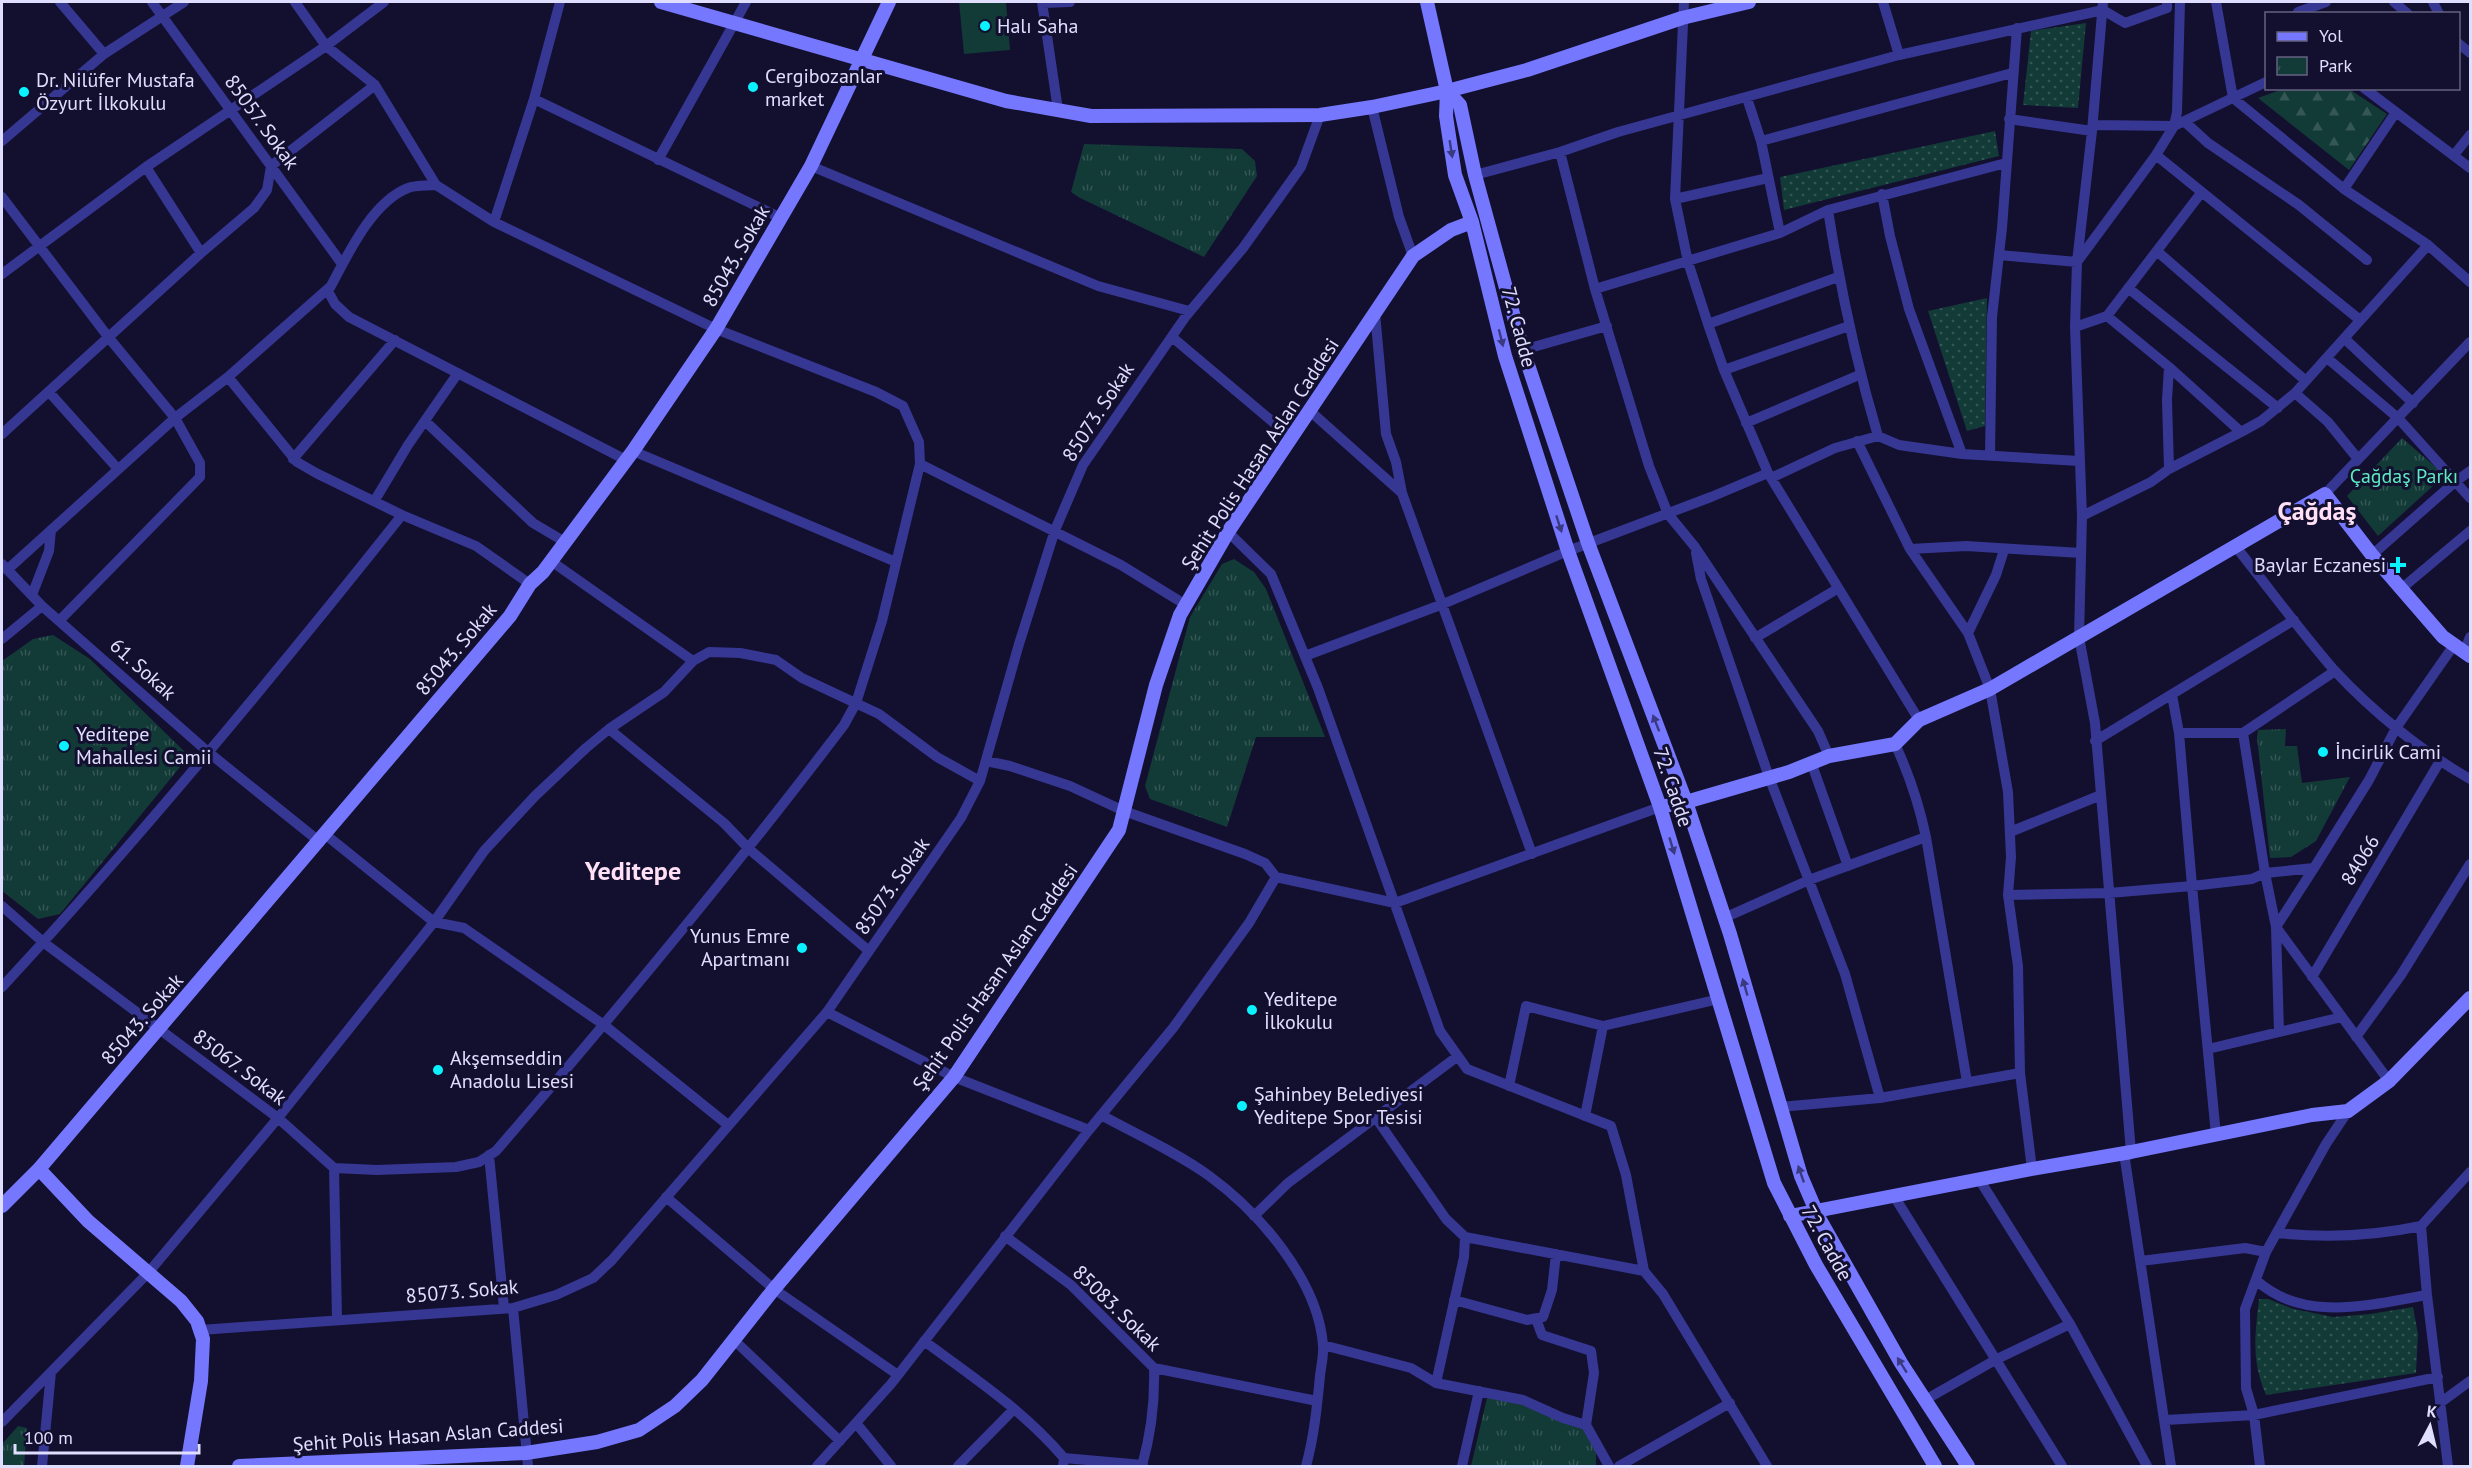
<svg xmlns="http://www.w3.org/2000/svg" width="2472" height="1468" font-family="'PT Sans',sans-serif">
<defs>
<pattern id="grass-dots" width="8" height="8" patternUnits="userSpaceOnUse" patternTransform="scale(1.5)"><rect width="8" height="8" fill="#123a37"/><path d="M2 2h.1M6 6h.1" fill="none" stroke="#345655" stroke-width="1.8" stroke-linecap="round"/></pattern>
<pattern id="forest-firs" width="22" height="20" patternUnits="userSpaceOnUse" patternTransform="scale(1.5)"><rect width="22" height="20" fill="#123a37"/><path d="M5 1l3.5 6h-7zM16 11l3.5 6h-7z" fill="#345655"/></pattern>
<pattern id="park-tufts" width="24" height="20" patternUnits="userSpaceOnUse" patternTransform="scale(1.5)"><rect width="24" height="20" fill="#123a37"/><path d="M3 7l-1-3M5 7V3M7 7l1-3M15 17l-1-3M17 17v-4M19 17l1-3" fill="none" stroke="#345655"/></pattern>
</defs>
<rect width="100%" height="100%" fill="#130f2f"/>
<!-- grass -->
<path fill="url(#grass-dots)" d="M 2086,23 L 2078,108 L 2023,105 L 2031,31 Z
M 1995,131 L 1999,156 L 1784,210 L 1780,177 Z
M 1987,298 L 1985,426 L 1967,431 L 1928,311 Z
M 2259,1299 L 2268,1299 L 2294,1309 L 2333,1317 L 2370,1314 L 2413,1307 L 2418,1334 L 2416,1373 L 2266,1395 C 2251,1360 2255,1336 2259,1299 Z"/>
<!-- forest -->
<path fill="url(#forest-firs)" d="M 2283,89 L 2349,89 L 2387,114 L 2349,170 L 2258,98 Z"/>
<!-- park -->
<path fill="url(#park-tufts)" d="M 1084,144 L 1242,149 L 1255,161 L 1257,176 L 1204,257 L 1080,198 L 1071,192 Z
M 2402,438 L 2445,475 L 2378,536 L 2347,496 Z
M 1234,559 L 1254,572 L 1266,589 L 1325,737 L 1256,737 L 1227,827 L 1150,799 L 1145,786 L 1190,617 L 1222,564 Z
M 53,635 L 90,659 L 189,756 L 60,914 L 38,919 L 2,891 L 2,661 L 33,639 Z
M 2286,729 L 2285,746 L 2297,746 L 2302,783 L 2350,777 L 2316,841 L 2291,857 L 2270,858 L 2257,737 L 2258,730 Z
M 1491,1394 L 1572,1416 L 1596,1445 L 1596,1466 L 1471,1466 L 1487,1398 Z
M 18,1426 L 27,1428 L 24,1466 L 2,1466 L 2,1444 Z"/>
<!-- pitch -->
<path fill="#123a37" d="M 959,2 L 1006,2 L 1010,50 L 964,54 Z"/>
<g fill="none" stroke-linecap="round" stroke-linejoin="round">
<!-- street -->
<path stroke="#363793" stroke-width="10" d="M 60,2 L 104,54
M 152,2 L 342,264
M 295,2 L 326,46 L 375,85 L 436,185 L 494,222 L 716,329 L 876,392 L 903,406 L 919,442 L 920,464 L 882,621 L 856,703 L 844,725 C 733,871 616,1012 496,1151 L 479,1162 L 456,1167 L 377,1170 L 334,1168
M 1042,2 L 1058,110
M 1684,2 L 1675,199 L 1688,262 L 1708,324 L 1724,370 L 1768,473 L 1919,720
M 1883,2 L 1899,55
M 2103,2 L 2092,131 L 2077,262 L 2075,327 L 2082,516 L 2079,637 L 2095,723 L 2131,1152
M 2216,2 L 2233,98 L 2344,189 L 2428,245 L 2470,282
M 2394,2 L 2408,14
M 2433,2 L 2439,14
M 1043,3 L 1070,2
M 2298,12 L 2326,2
M 2458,43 L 2470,53
M 2364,88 L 2470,168
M 1747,98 L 1761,141 L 1780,233
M 534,99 L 781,218
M 1372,107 L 1399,217 L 1413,256
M 2009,119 L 2092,131
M 2184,121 L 2208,143 L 2299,205 L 2367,260
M 2093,125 L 2174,126 L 2266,82
M 2,141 L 104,54 L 184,2
M 1761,141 L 2012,73
M 1560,152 L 1595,289 L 1649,466 L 1668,514 L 1695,547 L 1818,731 L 1829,756
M 2156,155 L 2360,320
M 2454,155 L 2470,135
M 658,160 L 746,2
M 811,166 L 1098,286 L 1189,311
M 146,167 L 201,253
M 1475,175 L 1560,152 L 1618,132 L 1899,55 L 2103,10 L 2125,23 L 2167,8 L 2167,2
M 436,185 C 427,186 416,185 408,188 C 372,202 348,254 331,286 L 328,291 L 335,304 L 349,317 L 626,460
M 2344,189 L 2396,112
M 1882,194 L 1890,236 L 1909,309 L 1962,454
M 2,197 L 109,338 L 175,418 L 200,463 L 200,477 L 60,620
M 1675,199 L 1768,178
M 1828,210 C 1840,287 1856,362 1878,436
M 494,222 L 534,99 L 560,2
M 2158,252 L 2306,381
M 1999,255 L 2077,262 L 2156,155 L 2174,126 L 2177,112 L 2180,2
M 2,274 L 146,167 L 326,46 L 384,2
M 2128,288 L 2278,408
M 1595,289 L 1780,233 L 1828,210 L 2006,163
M 1375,313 L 1386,434 L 1396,462 L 1402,493
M 1708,324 L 1838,277
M 2075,327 L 2107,316 L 2201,193
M 1172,337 L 1292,438
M 2345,339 L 2413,403
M 1523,350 L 1607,326
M 2327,358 L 2398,418 L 2470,498
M 1724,370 L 1849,326
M 228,377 L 297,462 L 316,473 L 402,515 L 476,546 L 530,584
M 49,392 L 118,469
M 2295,393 L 2328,422 L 2358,459
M 1310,411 L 1402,493 L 1532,854
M 426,422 L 533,523 L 565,542
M 1746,423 L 1859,375
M 2241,432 L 2261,421 L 2295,393 L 2428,245
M 2,434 L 201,253 L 254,208 L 267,190 L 271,166 L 375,85
M 1857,441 L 1910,549 L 1968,633 L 1990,689 L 2008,792 L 2011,857 L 2008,895 L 2018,966 L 2020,1073 L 2032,1169
M 633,451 L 896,562
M 1990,456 L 1992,317 L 2002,228 L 2017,28
M 293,459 L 395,340
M 920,464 L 1121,565 L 1186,605
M 2169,469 L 2167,400 L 2169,367
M 1771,478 L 1835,448 L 1878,436 L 1899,445 L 1962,454 L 2079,461
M 2325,494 L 2470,342
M 375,500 L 408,445 L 458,373
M 2082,516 L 2151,482 L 2169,469 L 2241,432 L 2169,367 L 2107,316
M 1228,532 L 1271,574 L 1318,688 L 1440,1031 L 1467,1069 L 1611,1126 L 1626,1175 L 1644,1271 L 1663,1294 L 1767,1466
M 2236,547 C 2269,588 2300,631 2334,670 C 2372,711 2422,752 2470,779
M 1910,549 L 1966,546 L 2081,553
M 1696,553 L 1701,579 L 1769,777 L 1845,974 L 1880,1098
M 2372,555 L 2456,481 L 2470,471
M 551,561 L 693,661
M 2,564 L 42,606 L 208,752 L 320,842
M 7,570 L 175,418 L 228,377 L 331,286
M 2401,589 L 2470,531
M 32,595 L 49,551 L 51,530
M 1968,633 L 1996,575 L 2004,550
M 1755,638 L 1837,589
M 2,639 L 42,606
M 2464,652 L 2470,637
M 1305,656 L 1443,604 L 1568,551 L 1711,497 L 1768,473
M 2172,695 L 2179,733 L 2192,886 L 2216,1135
M 609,729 L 724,823 L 749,849 L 869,951
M 2179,733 L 2243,733 L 2335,671
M 2243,733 L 2265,873 L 2276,927 L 2279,1032
M 2095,741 L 2294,620
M 1895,744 C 1909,774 1919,804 1926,837 L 1967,1082
M 1811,762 L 1848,866
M 2010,832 L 2101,795
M 326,835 L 434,922 L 464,928 L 604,1025 L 728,1125
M 1276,877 L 1395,903 L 1660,807
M 2008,895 L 2109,893 L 2192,886 L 2252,879 L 2265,873 L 2314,868 L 2369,780 L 2396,728 L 2454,645
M 2,906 L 43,942 L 278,1118 L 334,1168 L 337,1319
M 1724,918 L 1809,880 L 1926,837
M 2276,927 L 2389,1081
M 2276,927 L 2314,868
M 2312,977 L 2440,761
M 2,987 C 142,836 274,676 402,515
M 827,1012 L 954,1077 L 1089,1130
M 2356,1037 L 2401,975 L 2470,864
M 2208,1049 L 2342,1017
M 1509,1086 L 1526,1006 L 1603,1026
M 1780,1107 L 1880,1098 L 2020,1073
M 1101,1115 C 1136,1134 1176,1152 1208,1175 C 1259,1212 1318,1280 1323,1345 C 1324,1355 1321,1366 1320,1376 C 1317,1407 1314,1437 1306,1466
M 1585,1116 L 1603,1026 L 1719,999
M 1376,1118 L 1446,1219 L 1465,1237 L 1644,1271
M 2124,1153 L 2171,1466
M 489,1155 L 504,1308
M 1979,1179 L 2070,1324 L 2147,1466
M 1894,1196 L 2062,1466
M 666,1197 L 774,1289 L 898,1375
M 1254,1216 L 1288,1183 L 1458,1056
M 2277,1233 C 2325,1238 2374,1236 2421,1226
M 1005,1236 L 1071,1285 L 1154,1368 C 1155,1402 1151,1434 1142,1466
M 2141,1261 L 2245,1248 L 2266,1252
M 2256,1280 C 2303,1323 2369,1305 2427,1295
M 1454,1300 L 1527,1320 L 1543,1317 L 1552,1290 L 1556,1254
M 513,1308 L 528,1466
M 1536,1319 L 1542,1335 L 1591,1351 L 1594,1373 L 1586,1425
M 200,1330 L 513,1308 L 556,1295 L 593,1278 L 612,1260 L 827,1012 L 961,818 L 980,781 L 1019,644 L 1055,530 L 1083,465 L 1186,316 L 1243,248 L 1301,167 L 1320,115
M 734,1340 L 840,1441
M 924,1341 C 973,1377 1024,1411 1064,1458 L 1063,1466
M 1323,1345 L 1411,1368 L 1436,1383 L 1523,1400 L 1563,1418 L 1586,1425 L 1609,1466
M 1154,1368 L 1317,1401
M 1436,1383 L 1464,1257 L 1465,1237
M 1925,1400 L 1997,1359 L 2070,1324
M 2440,1403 L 2470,1381
M 2166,1420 L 2254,1415 L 2438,1377
M 2,1422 L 148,1273 L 278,1118 L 434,922 L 484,851 L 535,796 L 586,748 L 609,729 L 664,692 L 693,661 L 709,652 L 740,653 L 776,660 L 802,678 L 879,714 L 937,757 L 980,781
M 856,1423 L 891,1466
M 1064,1458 L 1143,1465
M 42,1466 L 51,1372
M 817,1466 L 891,1384 L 1089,1130 L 1173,1028 L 1249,923 L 1276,877 L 1265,863 L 1245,854 L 1124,811 L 1070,786 L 1010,766 L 986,761
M 958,1466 L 1014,1409
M 1462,1466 L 1479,1391
M 1619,1466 L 1730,1403
M 2260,1466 L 2254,1415 L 2246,1388 L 2245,1309 L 2266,1252 L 2326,1144 L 2348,1111
M 2448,1466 L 2427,1295 L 2421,1226 L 2470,1172"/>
<!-- secondary -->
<path stroke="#7578ff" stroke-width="14" d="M 661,2 L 1006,101 L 1091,116 L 1320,115 L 1372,107 L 1447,91 L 1527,70 L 1682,18 L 1749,2
M 1427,2 L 1447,91 L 1460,105 L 1475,175 L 1523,350 L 1588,543 L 1686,802 L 1730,934 L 1801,1176 L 1819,1218 L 1901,1363 L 1968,1466
M 1447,91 L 1446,116 L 1455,175 L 1472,222 L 1505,356 L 1568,551 L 1660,807 L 1774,1183 L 1816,1265 L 1935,1466
M 1660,807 L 1686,802 L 1789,772 L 1829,756 L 1895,744 L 1919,720 L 1990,689 L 2325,494 L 2372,555 L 2443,637 L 2470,656
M 39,1169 L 88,1221 L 181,1301 L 197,1321 L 203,1339 L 201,1381 L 187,1466
M 2,1206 L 39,1169 L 510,616 L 530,584 L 543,572 L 633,451 L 716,329 L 811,166 L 889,2
M 1790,1216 L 2032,1169 L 2131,1152 L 2312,1115 L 2348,1111 L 2389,1081 L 2470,998
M 239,1466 L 526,1453 L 597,1442 L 639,1430 L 675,1406 L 702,1380 L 774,1289 L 954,1077 L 1119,830 L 1156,685 L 1180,615 L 1228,532 L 1413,256 L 1451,230 L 1472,222"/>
</g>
<!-- one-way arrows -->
<defs><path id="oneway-solid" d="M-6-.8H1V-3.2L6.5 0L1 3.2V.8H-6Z" transform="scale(1.5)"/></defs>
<g fill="#3a3982">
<use href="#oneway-solid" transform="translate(1451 149) rotate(81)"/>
<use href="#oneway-solid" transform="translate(1501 338) rotate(76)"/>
<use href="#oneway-solid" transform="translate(1559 524) rotate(72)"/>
<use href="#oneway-solid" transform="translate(1656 723) rotate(-111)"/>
<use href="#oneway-solid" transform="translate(1672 846) rotate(73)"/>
<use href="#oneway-solid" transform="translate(1745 987) rotate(-106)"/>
<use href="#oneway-solid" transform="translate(1801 1174) rotate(-109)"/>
<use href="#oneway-solid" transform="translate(1902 1365) rotate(-122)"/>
</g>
<!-- markers -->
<g fill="#0af2ff" stroke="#130f2f" stroke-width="2">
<circle cx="985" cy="26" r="6"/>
<circle cx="753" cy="87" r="6"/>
<circle cx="24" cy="92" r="6"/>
<path d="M2395 556h6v6h6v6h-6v6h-6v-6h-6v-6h6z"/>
<circle cx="64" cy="746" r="6"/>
<circle cx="2323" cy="752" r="6"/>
<circle cx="802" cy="948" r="6"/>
<circle cx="1252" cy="1010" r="6"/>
<circle cx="438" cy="1070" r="6"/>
<circle cx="1242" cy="1106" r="6"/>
</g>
<g text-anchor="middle" stroke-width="6" stroke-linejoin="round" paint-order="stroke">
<!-- poi labels -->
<g font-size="20" fill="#e0deff" stroke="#130f2f" text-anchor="start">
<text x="997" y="33">Halı Saha</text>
<text x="765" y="83">Cergibozanlar<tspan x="765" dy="23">market</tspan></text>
<text x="36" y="87">Dr. Nilüfer Mustafa<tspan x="36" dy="23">Özyurt İlkokulu</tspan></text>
<text x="2386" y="572" text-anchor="end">Baylar Eczanesi</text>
<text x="76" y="741">Yeditepe<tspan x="76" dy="23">Mahallesi Camii</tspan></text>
<text x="2335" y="759">İncirlik Cami</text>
<text x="790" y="943" text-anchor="end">Yunus Emre<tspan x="790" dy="23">Apartmanı</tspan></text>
<text x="1264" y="1006">Yeditepe<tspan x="1264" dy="23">İlkokulu</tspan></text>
<text x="450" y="1065">Akşemseddin<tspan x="450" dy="23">Anadolu Lisesi</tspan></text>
<text x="1254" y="1101">Şahinbey Belediyesi<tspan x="1254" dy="23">Yeditepe Spor Tesisi</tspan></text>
</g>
<!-- street labels -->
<g font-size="20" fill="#e0deff" stroke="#130f2f">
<text transform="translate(262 122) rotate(54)" y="7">85057. Sokak</text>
<text transform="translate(736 256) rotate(-60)" y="7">85043. Sokak</text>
<text transform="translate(1519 327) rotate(75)" y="7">72. Cadde</text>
<text transform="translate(1098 412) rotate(-57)" y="7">85073. Sokak</text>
<text transform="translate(1260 454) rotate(-57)" y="7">Şehit Polis Hasan Aslan Caddesi</text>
<text transform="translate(456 649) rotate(-50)" y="7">85043. Sokak</text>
<text transform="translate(143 669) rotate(42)" y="7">61. Sokak</text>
<text transform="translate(1673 787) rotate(71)" y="7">72. Cadde</text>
<text transform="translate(2360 860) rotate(-59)" y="7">84066</text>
<text transform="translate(892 886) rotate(-55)" y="7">85073. Sokak</text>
<text transform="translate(995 977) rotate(-55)" y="7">Şehit Polis Hasan Aslan Caddesi</text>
<text transform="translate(142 1019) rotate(-49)" y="7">85043. Sokak</text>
<text transform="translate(240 1067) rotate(37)" y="7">85067. Sokak</text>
<text transform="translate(1827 1243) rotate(61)" y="7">72. Cadde</text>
<text transform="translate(462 1291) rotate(-5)" y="7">85073. Sokak</text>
<text transform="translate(1117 1308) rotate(44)" y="7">85083. Sokak</text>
<text transform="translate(428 1435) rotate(-4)" y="7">Şehit Polis Hasan Aslan Caddesi</text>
</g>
<!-- park labels -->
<g font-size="20" fill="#5cecc1" stroke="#130f2f">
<text x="2404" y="483">Çağdaş Parkı</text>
</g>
<!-- district labels -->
<g font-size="26" font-weight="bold" fill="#ffe0f5" stroke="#130f2f">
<text x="2317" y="520">Çağdaş</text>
<text x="633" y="880">Yeditepe</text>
</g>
</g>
<!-- border -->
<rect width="2472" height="1468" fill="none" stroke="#e0deff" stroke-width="6"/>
<!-- legend -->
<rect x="2265" y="12" width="195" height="78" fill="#130f2f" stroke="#656282" stroke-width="1.5"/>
<rect x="2277" y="32" width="30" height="9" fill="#7578ff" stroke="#656282" stroke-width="1.5"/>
<text x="2319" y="42" font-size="18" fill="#e0deff">Yol</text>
<rect x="2277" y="57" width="30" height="18" fill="url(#park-tufts)" stroke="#656282" stroke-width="1.5"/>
<text x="2319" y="72" font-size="18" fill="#e0deff">Park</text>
<!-- north arrow -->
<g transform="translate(2430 1426) rotate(7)" stroke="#130f2f" stroke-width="4.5" paint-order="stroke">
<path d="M0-4.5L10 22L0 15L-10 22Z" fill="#e0deff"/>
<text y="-9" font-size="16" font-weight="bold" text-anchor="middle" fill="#e0deff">K</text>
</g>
<!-- scale -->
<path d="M15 1444v9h184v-9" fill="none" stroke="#e0deff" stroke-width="3"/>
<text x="24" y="1444" font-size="18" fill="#e0deff" stroke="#130f2f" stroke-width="4.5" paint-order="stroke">100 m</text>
</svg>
